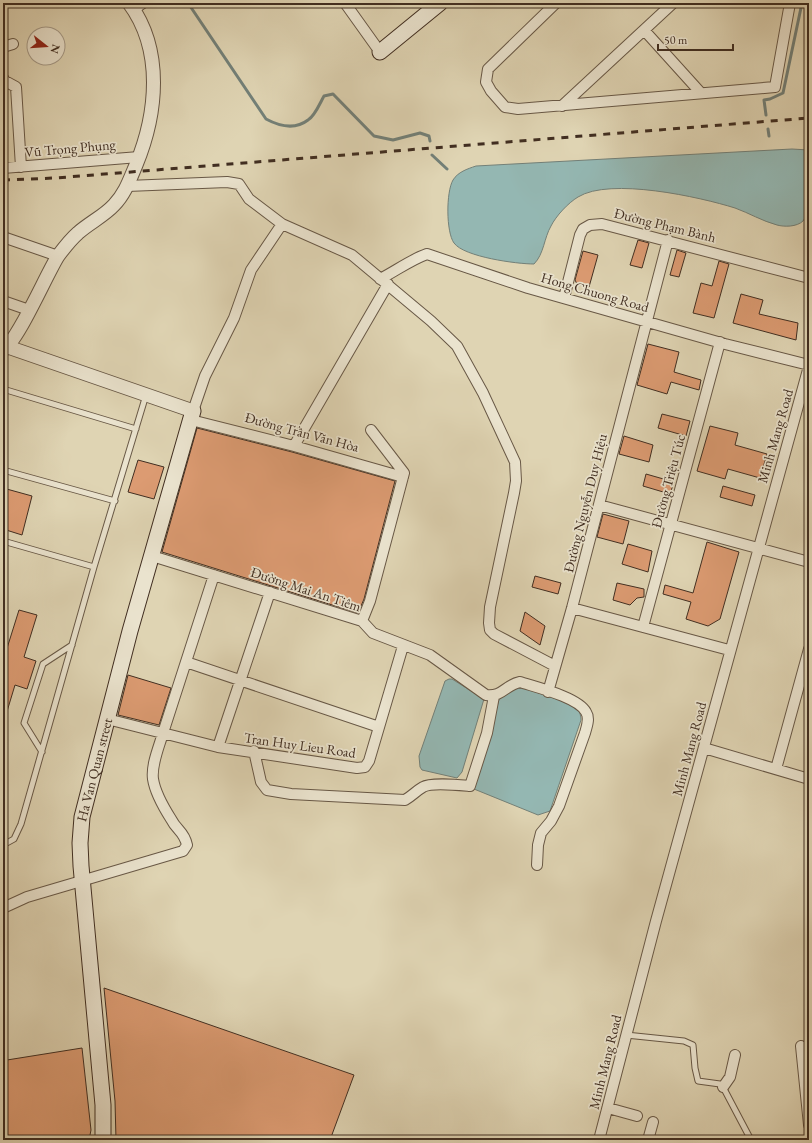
<svg xmlns="http://www.w3.org/2000/svg" width="812" height="1143" font-family="'EB Garamond',serif">
<rect width="100%" height="100%" fill="#dfd4b3"/>
<filter id="stains"><feTurbulence type="fractalNoise" baseFrequency=".005" numOctaves="4"/><feColorMatrix values="0 0 0 0 .2 0 0 0 0 .09 0 0 0 0 .02 0 0 0 .5 -.17"/></filter>
<radialGradient id="worn" r=".72"><stop offset=".6" stop-color="#630" stop-opacity="0"/><stop offset="1" stop-color="#630" stop-opacity=".3"/></radialGradient>
<!-- water -->
<path fill="#94b7b2" stroke="#738078" d="M 792,149 L 809,150 C 809,167 812,210 803,221 C 797,227 784,227 777,225 C 762,221 749,213 735,208 C 700,197 610,177 578,197 C 568,203 556,216 551,226 C 544,238 544,254 534,264 C 517,264 464,257 454,243 C 446,232 446,192 453,180 C 458,172 467,169 476,166 Z
M 449,679 L 452,679 L 484,699 L 462,772 L 457,778 L 422,770 L 420,767 L 419,756 L 445,681 Z
M 517,684 C 533,689 564,698 577,709 C 580,712 581,716 581,720 L 550,811 L 538,815 L 474,789 L 500,696 Z"/>
<g fill="none" stroke-linecap="round" stroke-linejoin="round">
<!-- stream -->
<path stroke="#738078" stroke-width="3" d="M 188,3 L 266,119 C 279,126 295,130 308,120 C 315,116 320,103 324,96 L 333,94 L 374,136 L 393,140 L 420,133 L 429,136 L 430,141
M 766,115 L 764,100 L 770,99 L 783,93 L 802,3
M 768,129 L 769,136
M 432,155 L 447,169"/>
</g>
<!-- building -->
<path fill="#dc9b72" stroke="#412e21" d="M 638,240 L 649,243 L 642,268 L 630,265 Z
M 677,250 L 686,253 L 679,277 L 670,275 Z
M 583,251 L 598,255 L 589,287 L 577,284 L 575,280 Z
M 719,261 L 729,264 L 714,318 L 693,313 L 701,283 L 712,286 Z
M 741,294 L 763,300 L 759,314 L 798,323 L 796,340 L 733,323 Z
M 648,344 L 679,352 L 674,372 L 701,380 L 699,390 L 671,382 L 667,394 L 637,385 Z
M 662,414 L 690,421 L 686,436 L 658,428 Z
M 710,426 L 738,433 L 735,445 L 767,454 L 760,478 L 728,469 L 725,479 L 697,471 Z
M 197,428 L 292,452 L 395,481 L 364,599 L 358,613 L 162,552 Z
M 624,436 L 653,445 L 649,462 L 619,454 Z
M 138,460 L 164,467 L 154,499 L 128,492 Z
M 646,474 L 674,482 L 670,494 L 643,486 Z
M 723,486 L 755,495 L 752,506 L 720,497 Z
M 3,488 L 32,496 L 22,535 L 3,529 Z
M 603,514 L 629,521 L 623,544 L 597,537 Z
M 707,542 L 739,552 L 720,619 L 708,626 L 686,619 L 691,602 L 663,594 L 665,585 L 693,593 Z
M 628,544 L 652,551 L 648,572 L 622,564 Z
M 535,576 L 561,583 L 558,594 L 532,587 Z
M 617,583 L 644,589 L 644,597 L 637,598 L 630,605 L 613,600 Z
M 19,610 L 37,615 L 24,657 L 36,661 L 27,689 L 15,685 L 5,718 L 3,718 L 3,661 Z
M 525,612 L 545,626 L 540,645 L 520,631 Z
M 128,675 L 171,688 L 159,725 L 118,715 Z
M 104,988 L 354,1075 L 330,1140 L 116,1140 L 115,1101 Z
M 82,1048 L 91,1130 L 89,1140 L 9,1140 L 3,1138 L 3,1071 L 7,1060 Z"/>
<g fill="none" stroke-linecap="round" stroke-linejoin="round">
<!-- service casing -->
<g stroke="#685846" stroke-width="7">
<path id="service" d="M 3,389 L 136,429
M 3,470 L 115,501
M 3,541 L 94,567
M 42,752 L 24,723 L 43,664 L 72,645
M 3,845 L 14,839 L 21,824 L 94,567 L 146,395
M 626,1035 L 684,1041 L 693,1045 L 695,1068 L 698,1081 L 720,1084 L 723,1087 L 751,1140"/>
</g>
<!-- minor casing -->
<g stroke="#685846" stroke-width="12">
<path id="minor" d="M 345,3 L 380,52
M 556,3 L 488,69 L 486,82 L 491,91 L 505,107 L 518,109 L 775,87 L 790,3
M 134,9 L 143,3
M 644,30 L 700,92
M 3,47 L 13,44
M 3,78 L 5,81 L 16,87 L 21,167
M 562,106 L 673,3
M 3,168 L 139,157
M 127,186 L 227,182 L 239,184 L 249,199 L 282,224 L 352,255 L 431,321 L 457,346 L 483,393 L 515,462 L 516,481 L 514,493 L 490,607 L 489,623 L 490,630 L 494,634 L 555,666
M 3,237 L 58,256
M 380,279 C 396,271 410,260 427,254 L 528,288 L 725,344 L 809,365
M 564,298 L 580,235 L 583,229 L 590,225 L 602,224 L 809,278
M 3,301 L 29,310
M 193,411 L 205,376 L 234,318 L 251,270 L 282,224
M 191,420 L 294,446 L 403,477
M 294,446 L 388,284
M 599,505 L 809,562
M 152,556 L 362,621 L 373,633 L 430,655 L 486,695 C 503,697 505,685 520,682 C 535,687 578,697 586,712 C 590,718 587,726 585,733 L 559,806 L 551,821 L 541,833 L 538,845 L 537,865
M 572,608 L 729,650
M 362,621 L 370,601 L 404,473 L 371,430
M 643,627 L 720,342
M 186,662 L 379,727
M 548,692 L 572,608 L 668,240
M 107,719 L 218,747 L 357,768 L 365,767 L 369,761 L 403,646
M 218,747 L 270,592
M 704,748 L 809,779
M 254,751 L 261,782 L 267,790 L 291,794 L 405,800 C 412,796 416,791 423,787 C 431,782 459,785 470,786 L 487,733 L 494,696
M 776,769 L 809,649
M 3,908 L 27,897 L 183,851 L 187,845 C 184,831 177,831 171,819 C 164,808 155,792 153,779 C 151,765 159,747 163,733 L 214,575
M 801,1046 L 809,1125
M 723,1087 L 730,1077 L 735,1055
M 608,1108 L 637,1116
M 599,1140 L 656,921 L 809,366
M 648,1140 L 653,1122"/>
</g>
<!-- tertiary casing -->
<g stroke="#685846" stroke-width="15">
<path id="tertiary" d="M 8,347 L 193,411
M 3,350 C 18,341 46,275 58,256 C 64,248 71,239 78,233 C 89,223 104,216 114,205 C 125,194 130,179 136,165 C 157,114 164,50 129,3"/>
</g>
<!-- secondary casing -->
<g stroke="#412e21" stroke-width="17">
<g id="secondary">
<path d="M 380,52 L 440,3"/>
<path id="s1" d="M 103,1140 L 103,1105 L 81,866 L 80,843 L 82,817 L 130,631 L 193,411"/>
</g>
</g>
<!-- service -->
<use href="#service" stroke="#eae3ce" stroke-width="5"/>
<!-- minor -->
<use href="#minor" stroke="#eae3ce" stroke-width="10"/>
<!-- tertiary -->
<use href="#tertiary" stroke="#eae3ce" stroke-width="13"/>
<!-- secondary -->
<use href="#secondary" stroke="#eae3ce" stroke-width="15"/>
<!-- rail -->
<path stroke="#412e21" stroke-width="3" stroke-dasharray="7 7" stroke-linecap="butt" d="M 3,180 L 55,178 L 809,118"/>
</g>
<g text-anchor="middle" stroke-width="3.5" stroke-linejoin="round" paint-order="stroke">
<!-- street labels -->
<g font-size="14" fill="#412e21" stroke="#eae3ce">
<text transform="translate(70 148) rotate(-5)" y="5">Vũ Trọng Phụng</text>
<text transform="translate(665 225) rotate(14)" y="5">Đường Phạm Bành</text>
<text transform="translate(595 292) rotate(16)" y="5">Hong Chuong Road</text>
<text transform="translate(302 432) rotate(15)" y="5">Đường Trần Văn Hòa</text>
<text transform="translate(775 436) rotate(-74)" y="5">Minh Mang Road</text>
<text transform="translate(668 481) rotate(-75)" y="5">Đường Triệu Túc</text>
<text transform="translate(585 503) rotate(-76)" y="5">Đường Nguyễn Duy Hiệu</text>
<text transform="translate(306 589) rotate(18)" y="5">Đường Mai An Tiêm</text>
<text transform="translate(300 745) rotate(8)" y="5">Tran Huy Lieu Road</text>
<text transform="translate(689 749) rotate(-75)" y="5">Minh Mang Road</text>
<text dy="5" stroke="none"><textPath href="#s1" startOffset="373">Ha Van Quan street</textPath></text>
<text transform="translate(605 1062) rotate(-76)" y="5">Minh Mang Road</text>
</g>
</g>
<!-- margin -->
<rect width="812" height="1143" fill="none" stroke="#dfd4b3" stroke-width="16"/>
<rect x="4" y="4" width="804" height="1135" fill="none" stroke="#412e21" stroke-width="2"/>
<rect x="8" y="8" width="796" height="1127" fill="none" stroke="#412e21"/>
<!-- north arrow -->
<g transform="translate(46 46) rotate(107)"><circle r="19" fill="#eae3ce" stroke="#a69b89"/>
<path d="M0-3L7 15L0 10L-7 15Z" fill="#8f2418"/>
<text y="-6" font-size="11" font-weight="bold" text-anchor="middle" fill="#412e21">N</text>
</g>
<!-- scale -->
<path d="M658 44v6h75v-6" fill="none" stroke="#412e21" stroke-width="2"/>
<text x="664" y="44" font-size="12" fill="#412e21" stroke="#eae3ce" stroke-width="3" paint-order="stroke">50 m</text>
<rect width="100%" height="100%" filter="url(#stains)"/>
<rect width="100%" height="100%" fill="url(#worn)"/>
</svg>
